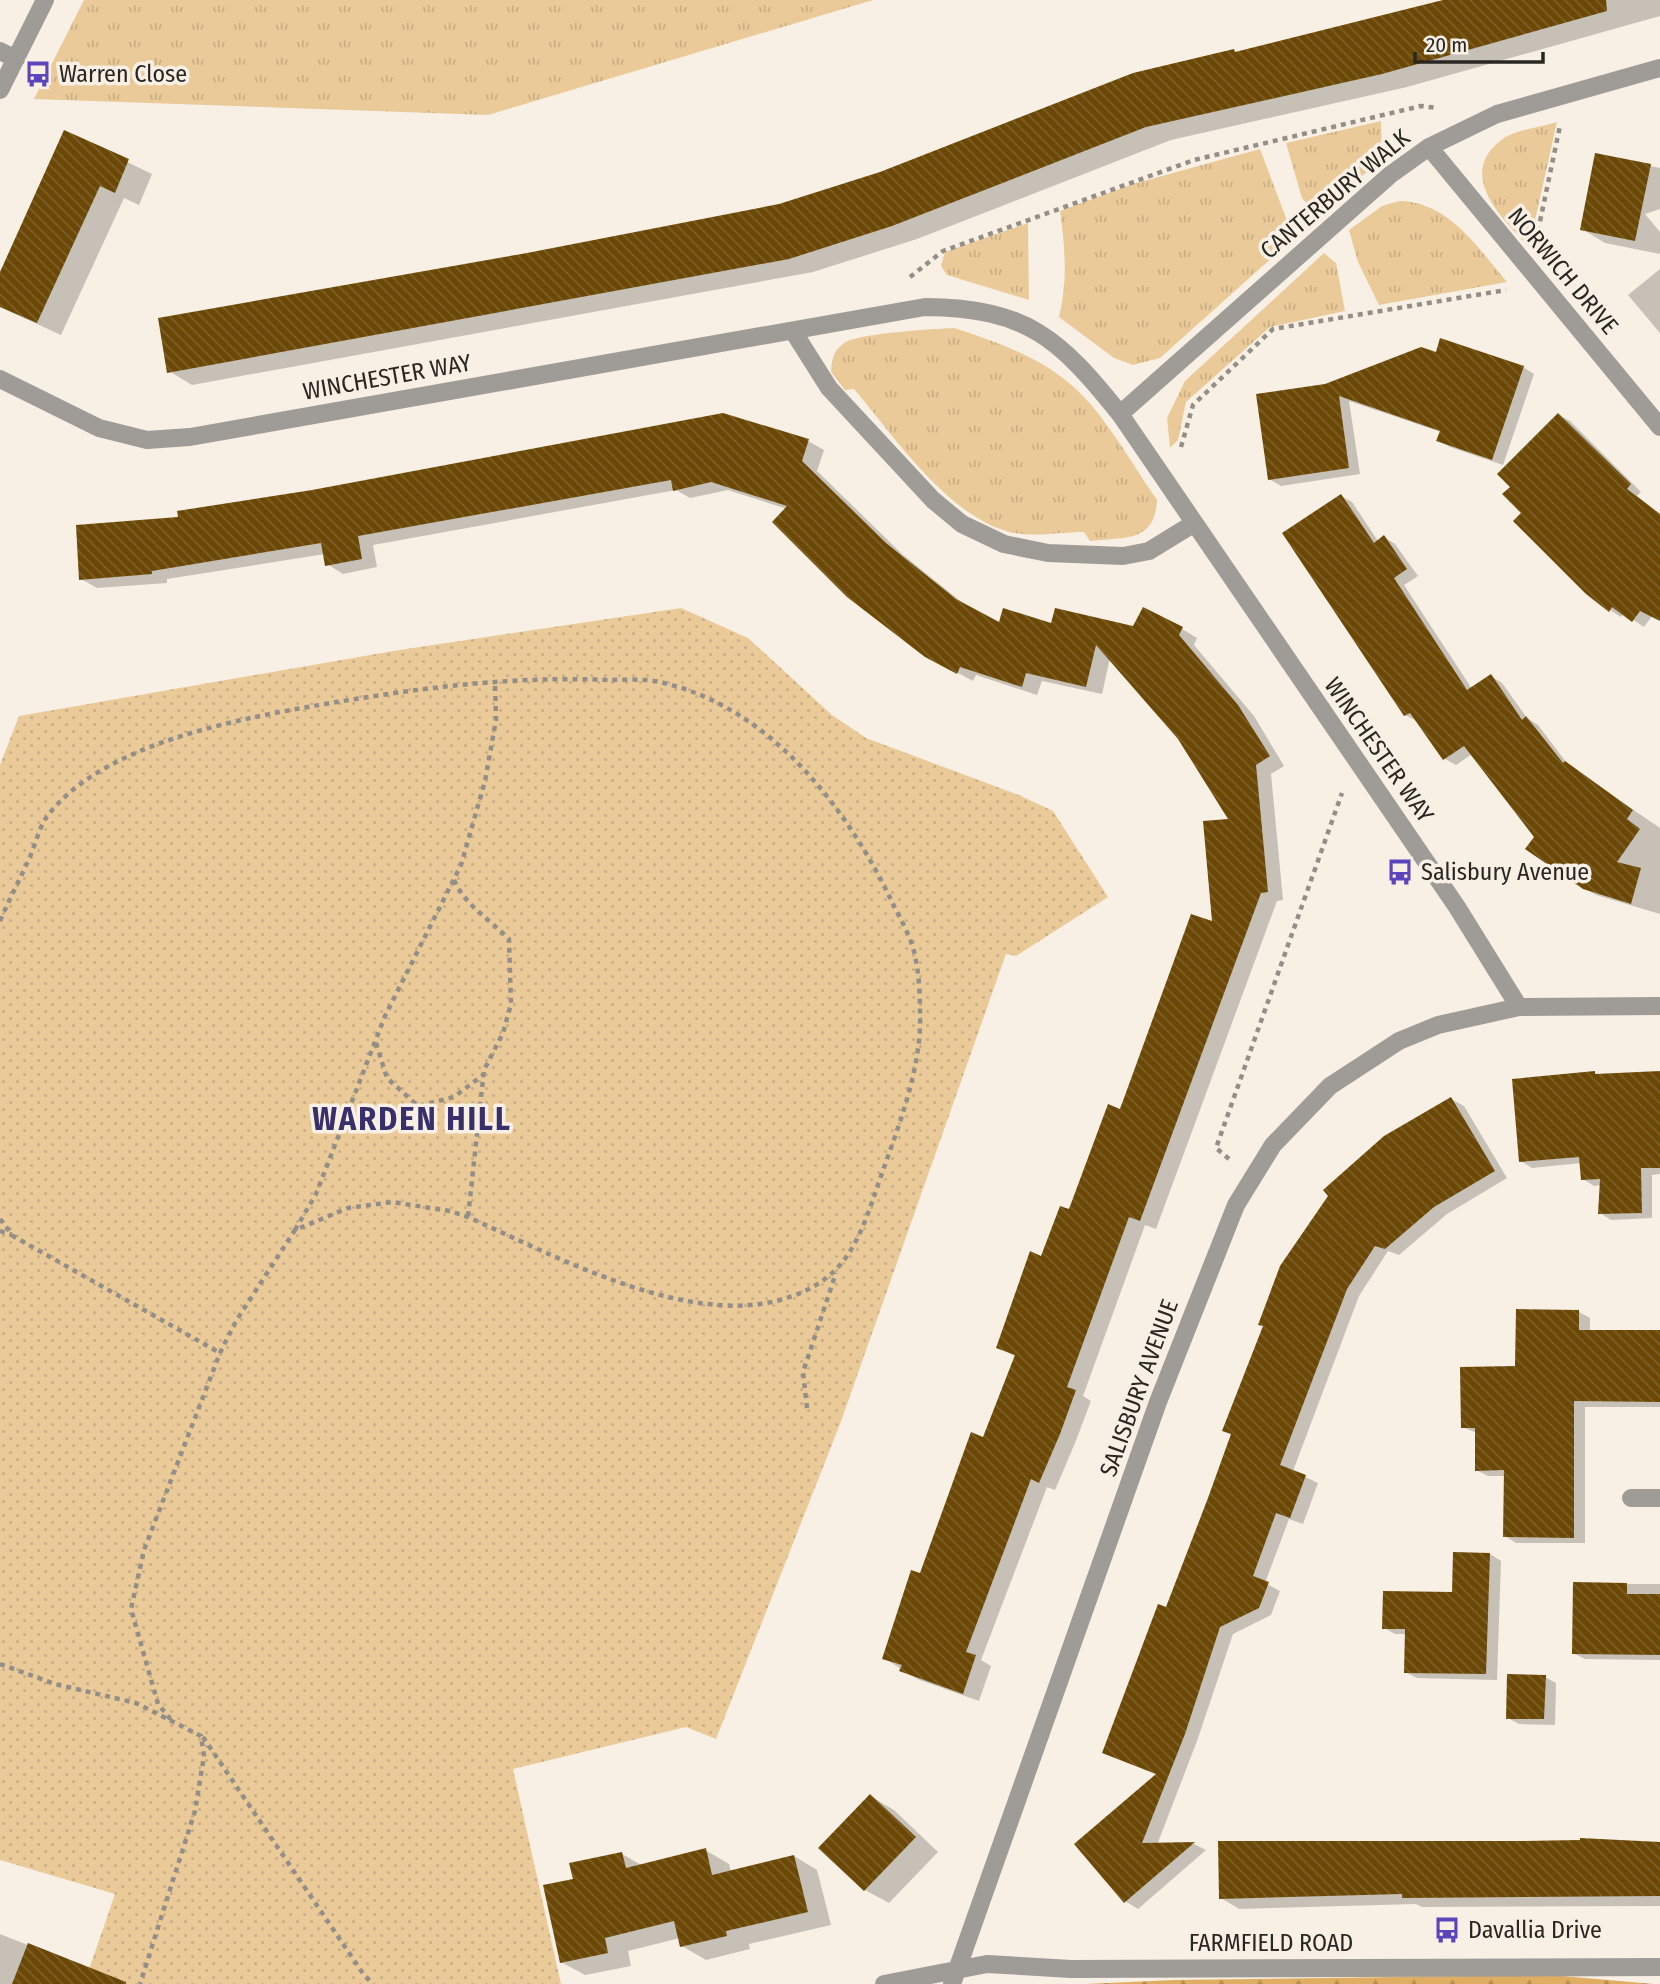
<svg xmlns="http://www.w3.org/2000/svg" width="1660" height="1984" font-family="'Fira Sans Condensed',sans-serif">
<defs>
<pattern id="grass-tufts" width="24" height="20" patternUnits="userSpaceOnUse" patternTransform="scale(1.75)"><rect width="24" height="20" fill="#ebca9a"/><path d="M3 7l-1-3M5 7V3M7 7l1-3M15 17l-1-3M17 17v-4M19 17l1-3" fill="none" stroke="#caae84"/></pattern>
<pattern id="forest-firs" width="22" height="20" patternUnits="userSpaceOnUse" patternTransform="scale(1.75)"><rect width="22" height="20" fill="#dfae62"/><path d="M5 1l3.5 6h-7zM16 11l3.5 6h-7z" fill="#b58e50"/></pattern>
<pattern id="park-dots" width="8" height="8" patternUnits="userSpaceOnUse" patternTransform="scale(1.75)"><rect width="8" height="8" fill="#ebca9a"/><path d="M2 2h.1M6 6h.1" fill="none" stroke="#caae84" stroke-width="1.8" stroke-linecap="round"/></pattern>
<pattern id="building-back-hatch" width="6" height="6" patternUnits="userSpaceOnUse" patternTransform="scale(1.75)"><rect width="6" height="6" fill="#6b4805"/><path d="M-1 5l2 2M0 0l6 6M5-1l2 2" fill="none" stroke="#7c602a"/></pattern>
</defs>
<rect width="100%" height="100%" fill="#f8f0e5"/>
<!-- grass -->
<path fill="url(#grass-tufts)" d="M 84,0 L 873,0 L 488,115 L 34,99 Z
M 1381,121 L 1382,151 L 1369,170 L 1328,206 L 1311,208 L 1302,198 L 1286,143 Z
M 1557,122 L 1529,247 C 1504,220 1456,176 1500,141 C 1513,130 1541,127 1557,122 Z
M 1260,149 L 1286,218 L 1295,228 L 1294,238 L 1160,358 L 1133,365 L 1114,358 L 1059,317 C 1068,280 1065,248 1060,211 L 1133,184 Z
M 1399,201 C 1448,201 1478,248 1507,282 L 1379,305 L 1358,262 L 1349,230 L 1382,206 Z
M 1028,223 L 1029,300 L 947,275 L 941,266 L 945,252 Z
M 1324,253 L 1336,263 L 1345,311 L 1270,327 L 1186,402 L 1178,440 L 1170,448 L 1167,418 L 1185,381 Z
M 954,328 C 1000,343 1047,359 1082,395 C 1108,421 1135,468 1157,500 C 1155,543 1124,537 1090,541 L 1084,532 C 1062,532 1035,537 1014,533 C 950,520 894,436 854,389 L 845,390 L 831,372 C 832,359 833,351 844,343 C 859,333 934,329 954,328 Z"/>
<!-- forest -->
<path fill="url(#forest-firs)" d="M 1550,1975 L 1654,1984 L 1085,1984 L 1174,1980 Z"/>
<!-- park -->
<path fill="url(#park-dots)" d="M 681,608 L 748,638 L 832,715 L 866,738 L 1019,795 L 1053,811 L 1108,897 L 1016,956 L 1006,954 L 840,1424 L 716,1739 L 686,1727 L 513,1769 L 561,1984 L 84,1984 L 115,1894 L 0,1860 L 0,765 L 19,716 L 393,651 Z"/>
<!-- shadow -->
<path fill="#0003" d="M 1448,0 L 1660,0 L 1660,16 L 1407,87 L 1171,140 L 917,239 L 813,272 L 192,385 L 169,371 L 527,254 L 779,205 Z
M 65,132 L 152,174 L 139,205 L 124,198 L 61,335 L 0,307 L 0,276 Z
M 1597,155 L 1660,168 L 1660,209 L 1645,214 L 1660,232 L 1660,254 L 1605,243 L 1582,229 Z
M 1660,269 L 1660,333 L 1628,295 Z
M 1523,367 L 1534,374 L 1503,465 L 1450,447 L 1439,440 L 1441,432 L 1349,401 L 1360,474 L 1281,486 L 1269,479 L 1325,385 Z
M 1559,415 L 1570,421 L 1641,492 L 1637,496 L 1660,514 L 1660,620 L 1652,616 L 1644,627 L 1623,613 L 1621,617 L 1610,610 L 1523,513 L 1512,487 Z
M 808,441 L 824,450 L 817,471 L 902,554 L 969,608 L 1000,624 L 1182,629 L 1197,638 L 1194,645 L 1254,716 L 1284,766 L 1271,774 L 1283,900 L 1277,901 L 1156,1229 L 1145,1225 L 1083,1396 L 1091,1401 L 1075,1443 L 1055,1490 L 1047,1487 L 981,1660 L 991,1666 L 979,1701 L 917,1679 L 884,1658 L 984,1439 L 1016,1357 L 998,1347 L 1214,924 L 1231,820 L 1179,738 L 1110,658 L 1102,694 L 1042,681 L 1037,695 L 976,675 L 973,681 L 943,665 L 787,509 L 728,490 L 690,498 L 676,490 L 373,545 L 377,567 L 343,574 L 327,564 L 325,554 L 167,579 L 167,583 L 97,588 L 81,579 L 180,518 Z
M 1341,496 L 1352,502 L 1378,541 L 1384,537 L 1395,544 L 1418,576 L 1404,585 L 1472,689 L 1491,676 L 1502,683 L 1527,718 L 1538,725 L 1569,766 L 1660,828 L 1660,914 L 1596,895 L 1584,888 L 1536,837 L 1472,754 L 1456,765 L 1445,759 L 1417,721 L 1405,715 Z
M 1594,1073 L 1599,1075 L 1660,1075 L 1660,1174 L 1652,1175 L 1652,1218 L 1611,1220 L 1600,1213 L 1602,1185 L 1594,1186 L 1583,1179 L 1581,1163 L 1532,1168 L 1521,1161 Z
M 1451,1099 L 1464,1106 L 1507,1178 L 1447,1214 L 1399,1255 L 1388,1251 L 1359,1296 L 1293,1471 L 1318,1483 L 1303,1524 L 1289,1519 L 1265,1583 L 1280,1591 L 1271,1615 L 1233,1634 L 1197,1741 L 1157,1845 L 1194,1844 L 1206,1850 L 1138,1909 L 1125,1901 L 1158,1775 L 1104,1752 L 1167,1609 L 1232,1435 L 1224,1430 Z
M 1579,1312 L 1590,1318 L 1590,1332 L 1660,1332 L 1660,1407 L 1585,1407 L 1585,1543 L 1516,1543 L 1505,1536 L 1505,1476 L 1488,1476 L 1476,1470 L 1477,1433 L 1462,1427 L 1517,1368 Z
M 1490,1554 L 1501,1561 L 1497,1680 L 1417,1678 L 1405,1672 L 1407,1634 L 1395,1634 L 1384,1628 L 1454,1594 Z
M 1575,1584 L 1660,1584 L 1660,1660 L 1585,1659 L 1573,1653 Z
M 1545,1677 L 1556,1683 L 1555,1725 L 1519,1724 L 1508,1718 Z
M 870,1796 L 894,1810 L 938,1852 L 889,1903 L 865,1890 Z
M 1660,1844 L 1660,1906 L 1422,1907 L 1416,1904 L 1239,1909 L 1221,1898 Z
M 705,1850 L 729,1864 L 731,1872 L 794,1856 L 817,1870 L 831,1925 L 749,1944 L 750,1949 L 706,1960 L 682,1946 L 680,1938 L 628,1951 L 631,1966 L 585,1975 L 561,1962 L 575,1880 L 622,1854 L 643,1866 Z
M 0,1934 L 83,1967 L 105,1984 L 0,1984 Z"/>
<!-- building -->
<path fill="url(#building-back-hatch)" d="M 1443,0 L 1606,0 L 1607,11 L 1382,74 L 1146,127 L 892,226 L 789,259 L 167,373 L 158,318 L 527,253 L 779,204 L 880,172 L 1133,73 L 1234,49 L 1235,52 Z
M 64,130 L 129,159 L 115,193 L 100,186 L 37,323 L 0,307 L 0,272 Z
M 1595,153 L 1651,164 L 1635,241 L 1580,230 Z
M 1440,338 L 1524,366 L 1492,460 L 1436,441 L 1440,431 L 1339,396 L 1349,468 L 1268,480 L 1256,394 L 1325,384 L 1421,347 L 1436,352 Z
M 723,413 L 809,439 L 802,461 L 886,543 L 956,599 L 999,622 L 1003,608 L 1051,623 L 1055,608 L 1133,626 L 1143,607 L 1183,627 L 1179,635 L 1238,705 L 1270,756 L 1256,765 L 1268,892 L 1261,893 L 1140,1221 L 1129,1217 L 1067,1387 L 1076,1390 L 1060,1434 L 1039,1483 L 1031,1479 L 966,1652 L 976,1655 L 963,1694 L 899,1671 L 902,1665 L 882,1659 L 911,1570 L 920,1573 L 971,1432 L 983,1437 L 1015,1355 L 996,1348 L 1030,1251 L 1041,1256 L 1060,1206 L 1069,1209 L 1108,1104 L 1120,1109 L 1191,914 L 1212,921 L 1203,821 L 1228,819 L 1178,739 L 1096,645 L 1086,687 L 1026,673 L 1022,687 L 960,667 L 957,674 L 925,657 L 847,597 L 772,522 L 787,506 L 711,482 L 673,491 L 671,480 L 358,536 L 362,559 L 325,566 L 321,543 L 152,571 L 152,574 L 79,580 L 76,525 L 178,517 L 177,511 L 312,490 Z
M 1558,413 L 1631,484 L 1627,489 L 1660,514 L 1660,621 L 1640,611 L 1632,622 L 1612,607 L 1609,612 L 1586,594 L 1513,521 L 1521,513 L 1502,494 L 1510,487 L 1497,474 Z
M 1341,494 L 1374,543 L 1384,535 L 1407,569 L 1394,578 L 1467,690 L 1491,674 L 1522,720 L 1526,716 L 1563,763 L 1565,761 L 1633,810 L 1627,819 L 1640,829 L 1617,862 L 1641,868 L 1631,904 L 1583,889 L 1525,849 L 1534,837 L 1464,746 L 1443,760 L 1410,713 L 1404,716 L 1282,533 Z
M 1595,1071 L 1595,1074 L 1660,1071 L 1660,1168 L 1641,1168 L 1642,1213 L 1598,1214 L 1600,1179 L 1581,1180 L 1579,1157 L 1519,1162 L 1512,1079 Z
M 1451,1097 L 1495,1171 L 1434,1207 L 1385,1249 L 1375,1246 L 1347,1289 L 1280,1465 L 1306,1475 L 1290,1518 L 1276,1513 L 1253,1576 L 1269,1582 L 1259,1608 L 1220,1627 L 1185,1734 L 1142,1843 L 1195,1842 L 1124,1903 L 1074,1844 L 1156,1774 L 1102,1753 L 1158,1604 L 1166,1607 L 1208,1498 L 1231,1434 L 1222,1431 L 1263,1326 L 1258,1325 L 1280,1266 L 1328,1196 L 1323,1190 L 1384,1136 Z
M 1516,1309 L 1579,1310 L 1579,1330 L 1660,1330 L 1660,1402 L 1574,1401 L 1574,1538 L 1503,1537 L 1504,1470 L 1475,1471 L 1475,1428 L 1461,1428 L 1460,1367 L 1515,1366 Z
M 1453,1552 L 1490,1553 L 1486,1674 L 1404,1673 L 1405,1629 L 1382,1629 L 1383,1591 L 1452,1592 Z
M 1573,1582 L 1627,1583 L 1627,1594 L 1660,1594 L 1660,1655 L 1572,1654 Z
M 1507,1674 L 1546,1675 L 1544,1719 L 1506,1719 Z
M 870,1794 L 916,1837 L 864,1891 L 818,1848 Z
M 1580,1838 L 1660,1842 L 1660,1896 L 1402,1898 L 1402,1894 L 1219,1899 L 1218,1841 L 1520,1841 L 1580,1840 Z
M 706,1848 L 712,1875 L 794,1855 L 808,1912 L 726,1931 L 727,1936 L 680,1947 L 674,1921 L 605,1938 L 608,1953 L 560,1963 L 543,1885 L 573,1879 L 569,1863 L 622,1852 L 626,1868 Z
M 28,1943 L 126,1982 L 126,1984 L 12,1984 Z"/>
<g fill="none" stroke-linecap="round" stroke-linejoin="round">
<!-- path -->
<path stroke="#948e87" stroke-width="4.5" stroke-dasharray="5 5" stroke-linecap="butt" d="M 1538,231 L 1560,126
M 910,277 L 943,251 L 1194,160 L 1421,106 L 1437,108
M 1181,447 L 1193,405 L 1273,329 L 1506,290
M 454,880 C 466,906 488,918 509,939 L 511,1004 L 503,1033 L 484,1070 L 468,1217
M 0,921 C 9,900 19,881 28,861 C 35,847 38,830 46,818 C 102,741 248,717 337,702 C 427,687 516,676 608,680 C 626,680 647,678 664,683 C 772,709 848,809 893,904 C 901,920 912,939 915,956 C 919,974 920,994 920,1012 C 922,1067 899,1125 881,1176 C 860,1237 849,1281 780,1300 C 684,1326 555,1256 468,1217 L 450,1211 L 392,1202 L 348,1208 L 295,1230 L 236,1321 L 220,1353 L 144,1550 L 131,1609 L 158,1704 L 172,1721
M 376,1043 L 387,1078 L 418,1106 L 454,1097 L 483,1075
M 1229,1159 L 1216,1148 L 1342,793
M 0,1219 L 13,1236 L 220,1353
M 295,1230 L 316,1194 L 385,1016 L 461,865 L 485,781 L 496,720 L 495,681
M 0,1231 L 12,1235
M 807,1408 L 803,1372 L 836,1273
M 0,1664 L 55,1684 L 136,1703 L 201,1736 L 204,1756 L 195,1811 L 140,1984
M 203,1737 L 364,1975 L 373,1984"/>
<!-- street -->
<path stroke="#9f9b97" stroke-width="18" d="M 0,51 L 16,59
M 0,90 L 45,0
M 1429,147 L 1660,427
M 793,331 L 829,388 L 933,500 L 962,524 L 1004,544 L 1048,553 L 1123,556 L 1149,551 L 1193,524
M 0,379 L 99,428 L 147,440 L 190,437 L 925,307 C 1027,308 1059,338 1120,414 L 1457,907 L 1519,1007
M 1120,414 L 1390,175 L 1429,147 L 1497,114 L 1660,68
M 1631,1498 L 1660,1498
M 884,1984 L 987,1964 L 1071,1969 L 1660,1967
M 952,1984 L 1158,1402 L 1236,1205 L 1273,1145 L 1330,1086 L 1399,1041 L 1438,1025 L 1519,1007 L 1660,1006"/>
</g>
<!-- icons -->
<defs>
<g id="bus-bare" transform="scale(2.1)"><path d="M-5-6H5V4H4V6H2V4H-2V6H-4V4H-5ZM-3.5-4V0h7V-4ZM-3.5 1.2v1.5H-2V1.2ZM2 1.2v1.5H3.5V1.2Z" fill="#5b44bc" stroke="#f8f0e5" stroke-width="2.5" paint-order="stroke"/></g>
</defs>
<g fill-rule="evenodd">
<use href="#bus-bare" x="38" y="74"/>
<use href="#bus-bare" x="1400" y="872"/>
<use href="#bus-bare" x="1447" y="1930"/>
</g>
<g text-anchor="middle" stroke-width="7" stroke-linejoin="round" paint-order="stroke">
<!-- poi labels -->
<g font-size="24" fill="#2a2723" stroke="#f8f0e5" text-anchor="start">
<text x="59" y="82">Warren Close</text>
<text x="1421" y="880">Salisbury Avenue</text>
<text x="1468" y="1938">Davallia Drive</text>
</g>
<!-- street labels -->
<g font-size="24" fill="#2a2723" stroke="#f8f0e5">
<text transform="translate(1335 194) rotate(-40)" y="8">CANTERBURY WALK</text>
<text transform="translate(1563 271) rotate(50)" y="8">NORWICH DRIVE</text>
<text transform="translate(387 377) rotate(-10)" y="8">WINCHESTER WAY</text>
<text transform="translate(1379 750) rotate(55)" y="8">WINCHESTER WAY</text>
<text transform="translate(1139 1388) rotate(-70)" y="8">SALISBURY AVENUE</text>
<text x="1271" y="1951">FARMFIELD ROAD</text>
</g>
<!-- district labels -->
<g font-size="32" font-weight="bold" letter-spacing="2" fill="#38306b" stroke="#f8f0e5">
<text x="412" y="1130">WARDEN HILL</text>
</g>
</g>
<!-- scale -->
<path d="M1415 52v10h128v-10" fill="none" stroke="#2a2723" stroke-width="3.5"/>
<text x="1426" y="52" font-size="21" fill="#2a2723" stroke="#f8f0e5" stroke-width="5" paint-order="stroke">20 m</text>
</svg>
